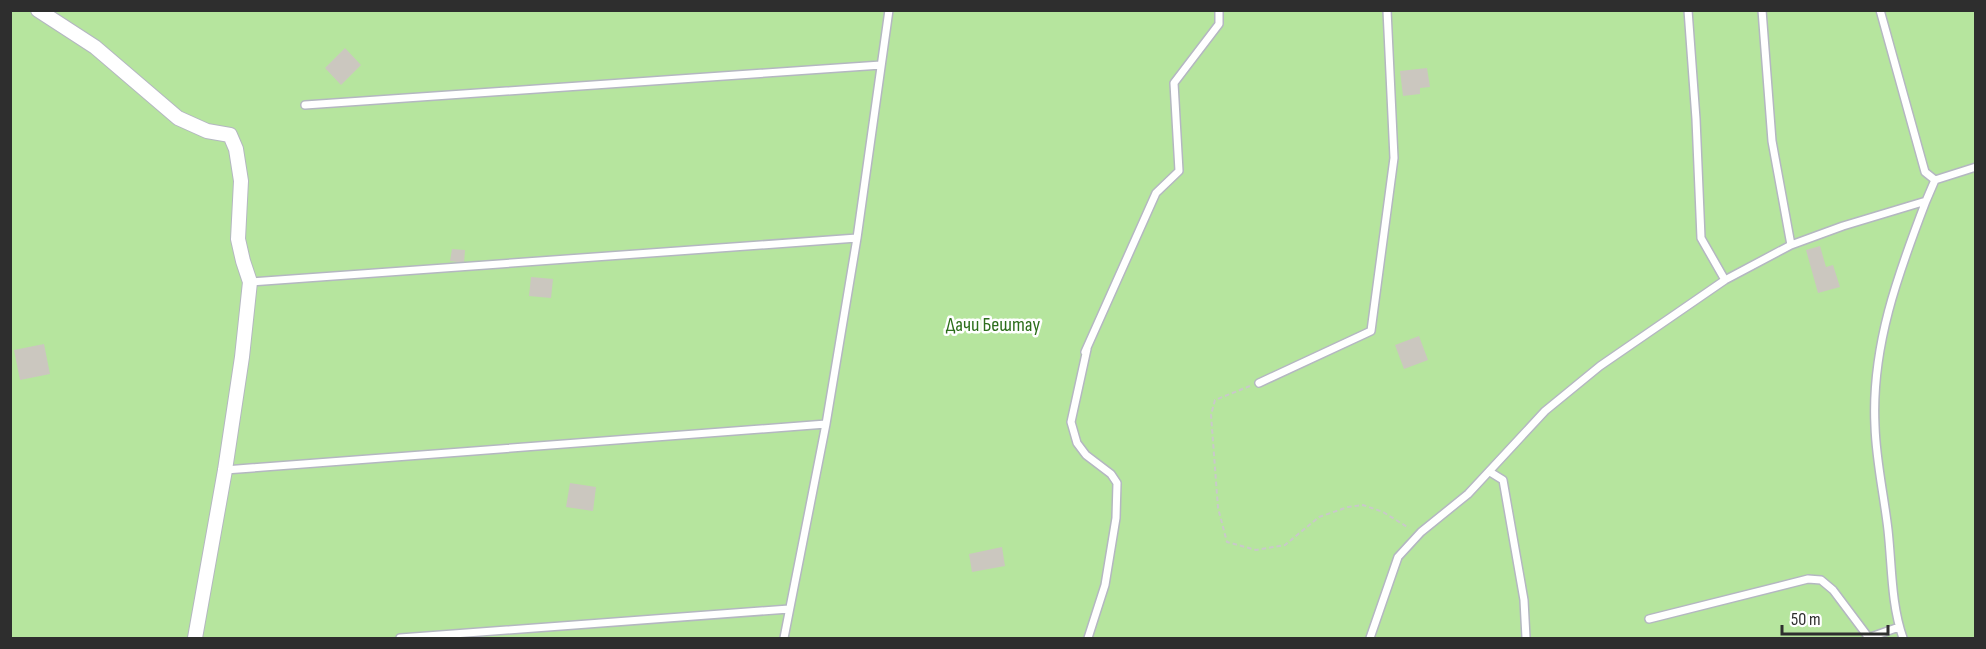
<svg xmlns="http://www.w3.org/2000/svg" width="1986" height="649" font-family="'Sofia Sans Condensed',sans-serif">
<rect width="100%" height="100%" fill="#efe9e1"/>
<!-- green -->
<path fill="#b6e59e" d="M 11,11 L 1975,11 L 1975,638 L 11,638 Z"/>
<!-- building -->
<path fill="#cbc7bf" d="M 345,48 L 361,65 L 341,85 L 325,68 Z
M 1427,68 L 1430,87 L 1420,88 L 1420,94 L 1403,96 L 1400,71 Z
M 1820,246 L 1826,267 L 1833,265 L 1840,287 L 1818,293 L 1806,250 Z
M 452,249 L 465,250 L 464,263 L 450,261 Z
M 531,277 L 553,279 L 551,298 L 529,296 Z
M 1419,336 L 1428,360 L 1404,369 L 1395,345 Z
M 44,344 L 50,374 L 20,380 L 14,350 Z
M 570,483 L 596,487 L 593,511 L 566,507 Z
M 1002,547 L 1005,566 L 972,572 L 969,554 Z"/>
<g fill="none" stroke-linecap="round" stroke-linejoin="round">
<!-- service casing -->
<g stroke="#b4b7c1" stroke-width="10">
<path id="service" d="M 1688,10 L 1696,119 L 1701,238 L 1725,280
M 1762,10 L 1772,141 L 1791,245
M 1880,10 L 1925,172 L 1935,180
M 305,105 L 881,65
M 250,282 L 857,238
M 1087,349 L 1071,422 L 1077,443 L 1086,455 L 1111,474 L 1117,483 L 1116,518 L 1105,585 L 1088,638
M 1085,352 L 1156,193 L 1179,171 L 1174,83 L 1219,24 L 1219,10
M 1259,383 L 1371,331 L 1394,158 L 1387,10
M 225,470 L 826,424
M 1490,472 L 1503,480 L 1524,600 L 1526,638
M 1649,619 L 1808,579 L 1821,580 L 1833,590 L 1869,638
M 400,638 L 789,609
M 784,638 L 826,424 L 857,238 L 889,10
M 1370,638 L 1398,557 L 1421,532 L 1468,494 L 1545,411 L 1600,366 L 1725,280 L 1791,245 L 1843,226 L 1926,201 L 1935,180 L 1976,167
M 1868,638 L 1899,627
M 1903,638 C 1891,604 1892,566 1888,530 C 1884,495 1876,461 1875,426 C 1871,347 1898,274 1926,201"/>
</g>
<!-- minor casing -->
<g stroke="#b4b7c1" stroke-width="16">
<path id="minor" d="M 38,10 L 95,47 L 178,118 L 207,131 L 230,135 L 236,149 L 241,181 L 238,239 L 243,261 L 250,282 L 242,357 L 225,470 L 195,638"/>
</g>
<!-- path -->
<path stroke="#c9c9c9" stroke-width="2" stroke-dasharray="4.5 3" stroke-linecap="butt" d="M 1250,386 L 1215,400 L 1211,415 L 1218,508 L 1227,542 L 1256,550 L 1285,545 L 1319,517 L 1348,507 L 1363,505 L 1383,512 L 1409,528"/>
<!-- service -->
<use href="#service" stroke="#fff" stroke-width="7"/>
<!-- minor -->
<use href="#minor" stroke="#fff" stroke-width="14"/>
</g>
<g text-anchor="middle" stroke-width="5" stroke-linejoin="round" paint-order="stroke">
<!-- park labels -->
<g font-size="20" fill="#2c6e1b" stroke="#fff">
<text x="993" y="331">Дачи Бештау</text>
</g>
</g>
<!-- border -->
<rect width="1986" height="649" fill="none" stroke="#2e2e2e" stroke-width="24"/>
<!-- scale -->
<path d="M1782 625v9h106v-9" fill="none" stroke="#2e2e2e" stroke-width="3"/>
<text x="1791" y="625" font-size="18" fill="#2e2e2e" stroke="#ffffff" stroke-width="4.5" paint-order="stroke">50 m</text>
</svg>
